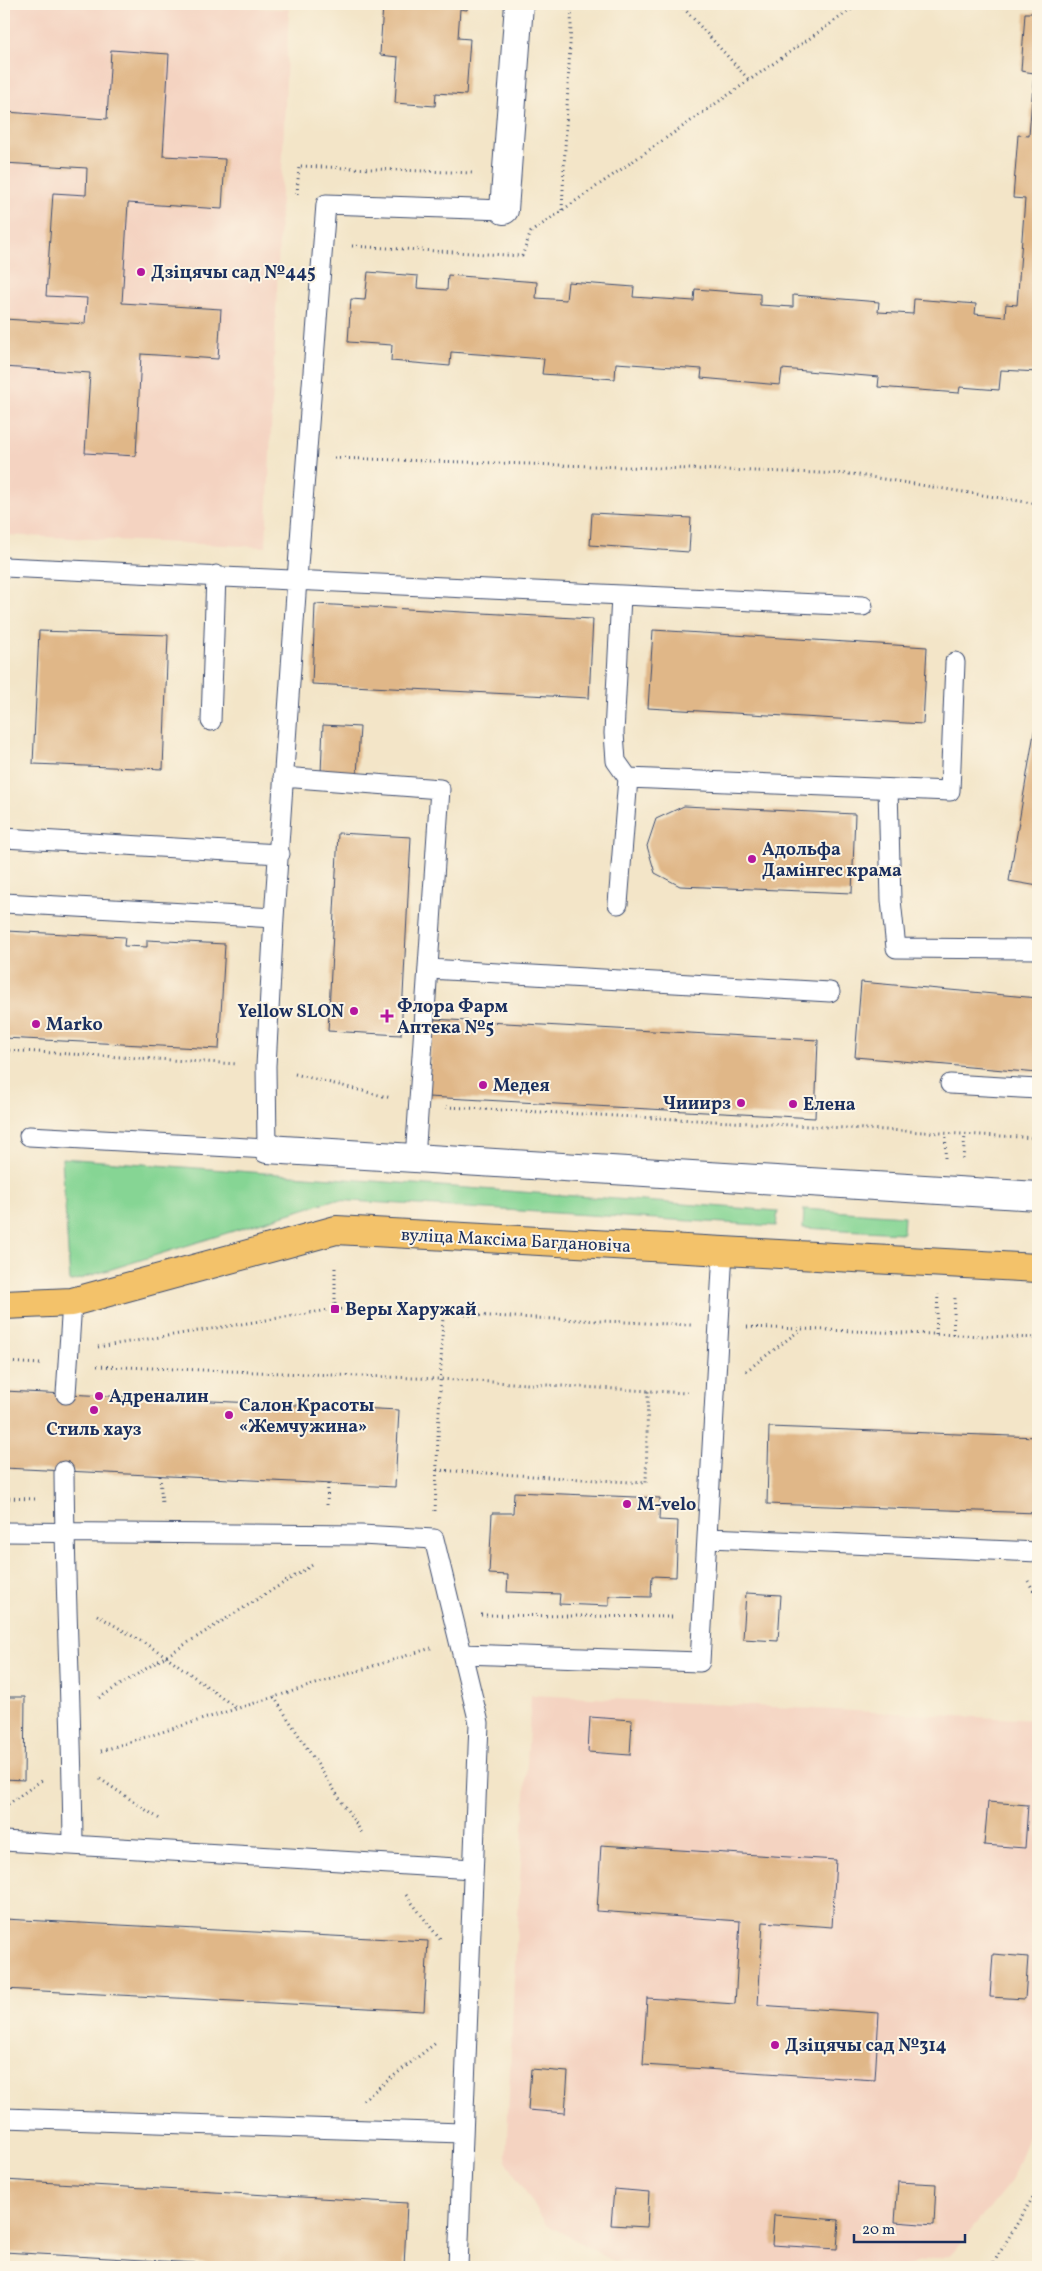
<svg xmlns="http://www.w3.org/2000/svg" width="1042" height="2271" font-family="Vollkorn,serif">
<rect width="100%" height="100%" fill="#fcf5e5"/>
<filter id="ink" filterUnits="userSpaceOnUse"><feTurbulence type="fractalNoise" baseFrequency=".02" numOctaves="2"/><feDisplacementMap in="SourceGraphic" scale="10" xChannelSelector="R" yChannelSelector="G"/><feConvolveMatrix kernelMatrix="1 2 1 2 8 2 1 2 1" color-interpolation-filters="sRGB"/></filter>
<filter id="wash" filterUnits="userSpaceOnUse"><feTurbulence type="fractalNoise" baseFrequency=".0096" numOctaves="4" result="noise"/><feDisplacementMap in="SourceGraphic" scale="20" xChannelSelector="R" yChannelSelector="G"/><feGaussianBlur stdDeviation="1.12" result="paint"/><feColorMatrix in="noise" values="0 0 0 0 0 0 0 0 0 0 0 0 0 0 0 0 0 1.4 0 .05"/><feComposite in="paint" operator="in"/></filter>
<g filter="url(#wash)">
<rect width="100%" height="100%" fill="#f3e5c8"/>
<!-- built -->
<path fill="#f4d3c1" d="M 4,4 L 169,4 L 289,9 L 266,547 L 4,535 Z
M 531,1695 L 1038,1720 L 1038,2110 L 1011,2181 L 951,2255 L 899,2267 L 712,2267 L 613,2261 L 546,2224 L 506,2161 L 514,1980 Z"/>
<!-- green -->
<path fill="#86d594" stroke="#508279" d="M 62,1159 L 62,1158 L 778,1211 L 776,1226 L 333,1200 L 70,1282 Z
M 804,1209 L 904,1216 L 903,1233 L 803,1228 Z"/>
<g id="blocks">
<!-- building -->
<path fill="#e0b788" d="M 383,4 L 468,4 L 467,10 L 460,9 L 458,38 L 470,39 L 466,95 L 436,93 L 435,106 L 395,103 L 398,57 L 380,55 Z
M 1025,13 L 1038,13 L 1038,372 L 1001,370 L 999,390 L 960,387 L 959,393 L 878,387 L 879,377 L 782,369 L 780,385 L 701,378 L 702,369 L 616,363 L 615,379 L 542,374 L 544,359 L 451,352 L 450,366 L 391,361 L 392,345 L 348,342 L 351,299 L 365,300 L 368,272 L 418,276 L 417,288 L 447,290 L 448,275 L 537,282 L 536,298 L 552,299 L 566,300 L 568,282 L 634,287 L 633,297 L 694,301 L 695,289 L 760,294 L 760,305 L 793,307 L 793,295 L 879,302 L 878,312 L 913,314 L 914,299 L 976,304 L 975,314 L 1005,317 L 1006,304 L 1017,305 L 1025,199 L 1013,198 L 1018,135 L 1029,136 L 1034,73 L 1021,71 Z
M 111,50 L 169,54 L 163,156 L 225,159 L 222,209 L 128,203 L 122,303 L 221,309 L 218,359 L 141,354 L 136,456 L 85,453 L 90,373 L 4,367 L 4,319 L 85,324 L 87,298 L 46,296 L 53,193 L 86,195 L 87,168 L 4,163 L 6,112 L 107,119 Z
M 592,513 L 691,518 L 689,552 L 590,545 Z
M 315,604 L 593,619 L 589,698 L 312,684 Z
M 653,630 L 927,647 L 923,724 L 648,708 Z
M 39,631 L 168,635 L 163,769 L 33,764 Z
M 1037,715 L 1038,716 L 1038,886 L 1009,881 Z
M 323,725 L 360,727 L 357,775 L 321,773 Z
M 684,806 L 855,814 L 852,893 L 680,886 L 655,873 L 647,846 L 656,819 Z
M 338,833 L 411,837 L 401,1035 L 328,1031 Z
M 6,931 L 125,937 L 124,946 L 147,947 L 147,940 L 225,944 L 219,1049 L 4,1038 L 4,943 L 6,943 Z
M 861,982 L 1038,998 L 1038,1073 L 855,1057 Z
M 432,1019 L 818,1040 L 815,1118 L 428,1097 Z
M 4,1391 L 399,1410 L 395,1487 L 4,1468 Z
M 769,1427 L 1038,1437 L 1038,1513 L 767,1504 Z
M 514,1492 L 660,1498 L 659,1520 L 678,1521 L 676,1577 L 652,1576 L 651,1597 L 609,1596 L 609,1606 L 559,1604 L 560,1594 L 507,1592 L 508,1575 L 489,1574 L 492,1513 L 513,1513 Z
M 746,1593 L 781,1595 L 778,1641 L 743,1639 Z
M 4,1697 L 25,1697 L 24,1780 L 4,1779 Z
M 590,1717 L 632,1720 L 630,1755 L 588,1752 Z
M 988,1802 L 1028,1805 L 1025,1848 L 984,1845 Z
M 601,1845 L 836,1860 L 832,1927 L 763,1922 L 758,2005 L 879,2013 L 875,2080 L 643,2065 L 647,1998 L 735,2004 L 740,1921 L 597,1911 Z
M 4,1919 L 428,1941 L 424,2011 L 4,1989 Z
M 993,1954 L 1028,1957 L 1025,1999 L 990,1997 Z
M 531,2069 L 568,2072 L 565,2113 L 528,2110 Z
M 4,2180 L 407,2203 L 404,2267 L 266,2267 L 4,2252 Z
M 898,2182 L 936,2184 L 934,2225 L 895,2222 Z
M 614,2189 L 649,2192 L 647,2227 L 611,2225 Z
M 774,2215 L 839,2220 L 837,2249 L 772,2245 Z"/>
</g>
</g>
<g filter="url(#ink)">
<use href="#blocks" fill-opacity="0" stroke="#3b4a6e" stroke-width="1"/>
<g fill="none" stroke-linecap="round" stroke-linejoin="round">
<!-- service casing -->
<g stroke="#3b4a6e" stroke-width="21">
<path id="service" d="M 4,567 L 863,606
M 621,596 L 614,733 L 616,761 L 628,778 L 950,791 L 955,662
M 211,721 L 216,575
M 283,777 L 440,789 L 415,1159
M 888,789 L 891,900 L 896,948 L 1038,949
M 4,838 L 280,854
M 4,903 L 274,918
M 618,904 L 628,778
M 429,969 L 830,992
M 950,1084 L 1038,1089
M 29,1136 L 267,1149 L 266,1066 L 274,918 L 297,579 L 326,204 L 504,210
M 66,1394 L 72,1302
M 64,1471 C 65,1596 72,1720 73,1845
M 4,1532 L 361,1535 L 434,1539 L 479,1723 L 458,2267
M 709,1538 L 1038,1552
M 462,1654 L 700,1662 L 723,1251
M 4,1841 L 473,1869
M 4,2118 L 462,2133"/>
</g>
<!-- minor casing -->
<g stroke="#3b4a6e" stroke-width="30">
<path id="minor" d="M 504,210 L 519,4
M 267,1149 L 1038,1196"/>
</g>
<!-- primary casing -->
<g stroke="#3b4a6e" stroke-width="30">
<path id="primary" d="M 4,1305 L 72,1302 L 336,1230 L 1038,1268"/>
</g>
<!-- path -->
<path stroke="#3b4a6e" stroke-width="3" stroke-dasharray="1 4" stroke-linecap="butt" d="M 680,4 L 749,80
M 297,194 L 299,166 L 474,173
M 562,210 L 572,4
M 352,246 L 522,256 L 531,232 L 859,4
M 334,458 L 852,474 L 1038,504
M 4,1050 L 238,1064
M 295,1074 L 391,1098
M 446,1107 L 1038,1138
M 945,1158 L 946,1134
M 963,1159 L 965,1135
M 335,1309 L 335,1265
M 747,1327 L 1038,1338
M 936,1334 L 938,1294
M 953,1334 L 955,1297
M 98,1347 L 335,1309 L 691,1325
M 4,1362 L 41,1364
M 97,1366 L 440,1379 L 687,1393
M 746,1371 L 800,1330
M 437,1470 L 646,1483 L 648,1391
M 160,1476 L 162,1504
M 4,1498 L 36,1499
M 327,1505 L 328,1484
M 435,1511 L 443,1315
M 1028,1581 L 1038,1598
M 97,1615 L 166,1656 L 236,1708
M 481,1615 L 675,1617
M 274,1697 L 362,1833
M 99,1698 L 314,1564
M 101,1751 L 431,1648
M 100,1779 L 161,1820
M 4,1807 L 42,1780
M 406,1895 L 442,1942
M 363,2100 L 437,2042
M 991,2267 L 1038,2189"/>
<!-- service -->
<use href="#service" stroke="#fff" stroke-width="19"/>
<!-- minor -->
<use href="#minor" stroke="#fff" stroke-width="28"/>
<!-- primary -->
<use href="#primary" stroke="#f3c26a" stroke-width="28"/>
</g>
</g>
<!-- markers -->
<g fill="#b5179e" stroke="#fcf5e5" stroke-width="2">
<circle cx="141" cy="272" r="5"/>
<circle cx="752" cy="859" r="5"/>
<circle cx="354" cy="1011" r="5"/>
<path d="M384.5 1008.5h5v5h5v5h-5v5h-5v-5h-5v-5h5z"/>
<circle cx="36" cy="1024" r="5"/>
<circle cx="483" cy="1085" r="5"/>
<circle cx="741" cy="1103" r="5"/>
<circle cx="793" cy="1104" r="5"/>
<rect x="330" y="1304" width="10" height="10" rx="2.5"/>
<circle cx="99" cy="1396" r="5"/>
<circle cx="94" cy="1410" r="5"/>
<circle cx="229" cy="1415" r="5"/>
<circle cx="627" cy="1504" r="5"/>
<circle cx="775" cy="2045" r="5"/>
</g>
<g text-anchor="middle" stroke-width="4" stroke-linejoin="round" paint-order="stroke">
<!-- poi labels -->
<g font-size="18" font-weight="bold" fill="#1b2f5e" stroke="#fcf5e5" text-anchor="start">
<text x="151" y="278">Дзіцячы сад №445</text>
<text x="762" y="855">Адольфа<tspan x="762" dy="21">Дамінгес крама</tspan></text>
<text x="397" y="1012">Флора Фарм<tspan x="397" dy="21">Аптека №5</tspan></text>
<text x="344" y="1017" text-anchor="end">Yellow SLON</text>
<text x="46" y="1030">Marko</text>
<text x="493" y="1091">Медея</text>
<text x="731" y="1109" text-anchor="end">Чииирз</text>
<text x="803" y="1110">Елена</text>
<text x="345" y="1315">Веры Харужай</text>
<text x="109" y="1402">Адреналин</text>
<text x="239" y="1411">Салон Красоты<tspan x="239" dy="21">«Жемчужина»</tspan></text>
<text x="94" y="1435" text-anchor="middle">Стиль хауз</text>
<text x="637" y="1510">M-velo</text>
<text x="785" y="2051">Дзіцячы сад №314</text>
</g>
<!-- street labels -->
<g font-size="18" fill="#1b2f5e" stroke="#fcf5e5">
<text transform="translate(516 1240) rotate(3)" y="6">вуліца Максіма Багдановіча</text>
</g>
</g>
<!-- margin -->
<rect width="1042" height="2271" fill="none" stroke="#fcf5e5" stroke-width="20"/>
<!-- scale -->
<path d="M854 2234v8h111v-8" fill="none" stroke="#1b2f5e" stroke-width="2.5"/>
<text x="862" y="2234" font-size="15" fill="#1b2f5e" stroke="#fcf5e5" stroke-width="4" paint-order="stroke">20 m</text>
</svg>
